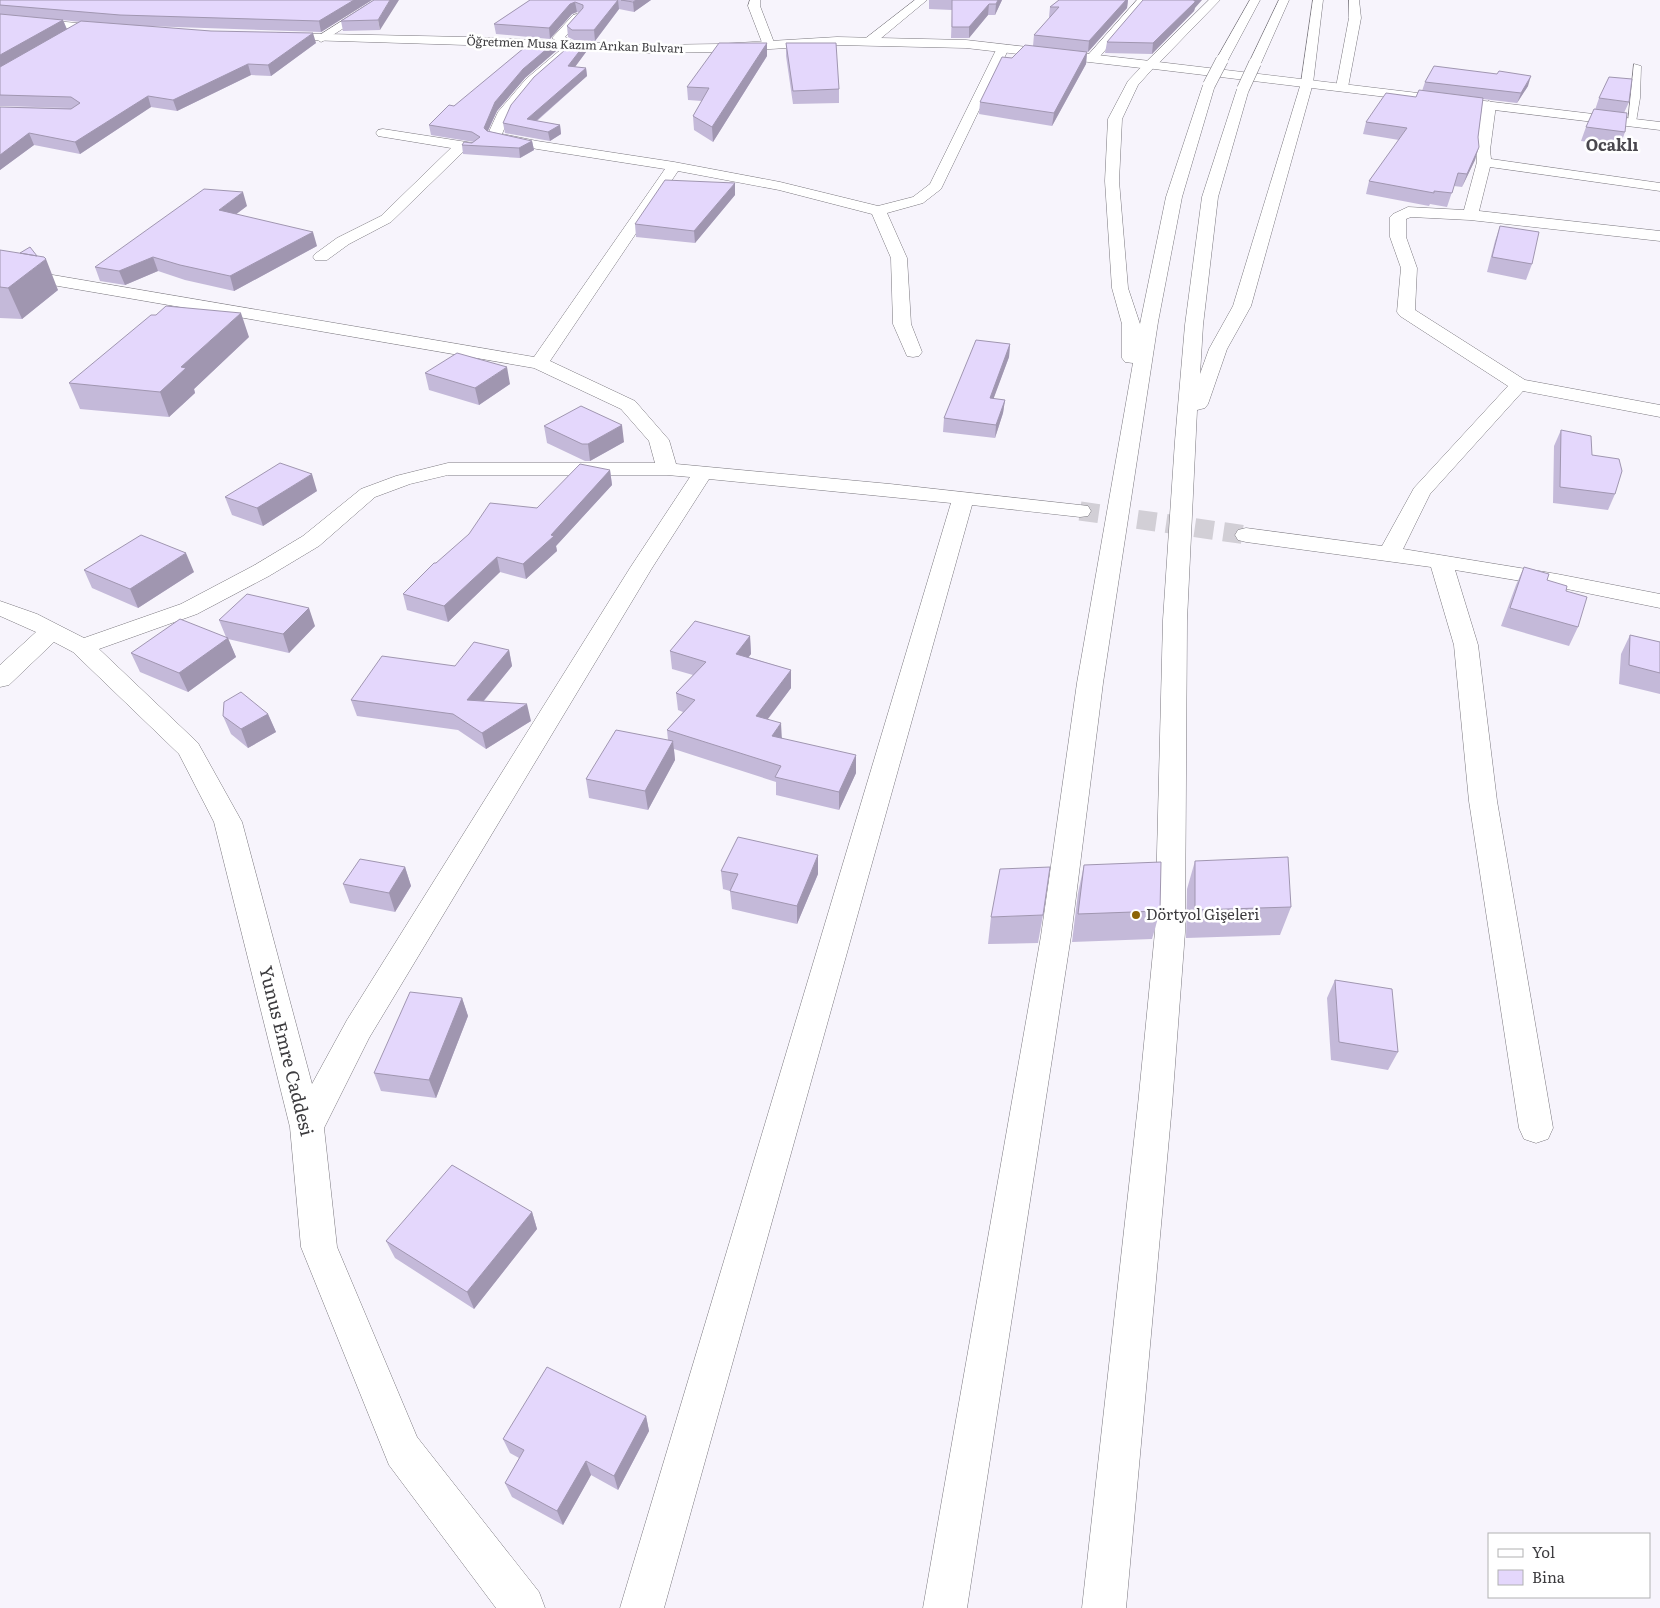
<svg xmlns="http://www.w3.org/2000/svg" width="1660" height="1608" font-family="Literata,serif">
<rect width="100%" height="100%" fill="#f7f4fc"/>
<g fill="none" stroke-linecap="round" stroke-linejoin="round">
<!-- minor-tunnel -->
<path stroke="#d2cfd6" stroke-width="19" stroke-dasharray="19 10" stroke-linecap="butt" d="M 1080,511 L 1246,535"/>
<!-- service casing -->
<g stroke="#7b787f" stroke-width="1">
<path id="service" d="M 1634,64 L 1641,66 L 1640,98 L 1636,122 L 1632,125 L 1628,122 Z"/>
</g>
<!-- minor casing -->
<g stroke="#7b787f" stroke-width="1">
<path id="minor" d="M 375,0 L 388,0 L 325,40 L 321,42 L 315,38 Z
M 750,0 L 760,0 L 760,6 L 775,45 L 773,48 L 765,48 L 763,45 L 748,6 Z
M 915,0 L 927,0 L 874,44 L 866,44 L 864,41 L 866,38 Z
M 1137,0 L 1148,0 L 1096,61 L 1088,61 L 1086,58 L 1088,55 Z
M 1349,0 L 1359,0 L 1361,18 L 1348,87 L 1342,91 L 1336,87 L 1349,18 Z
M 577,14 L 583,17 L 565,37 L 579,45 L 534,85 L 511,113 L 502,134 L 537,141 L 674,162 L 780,182 L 878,206 L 913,197 L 930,184 L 997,48 L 999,45 L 1007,45 L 1009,48 L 941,189 L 923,203 L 887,213 L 907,258 L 911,324 L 922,352 L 919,356 L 913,357 L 907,356 L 893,324 L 891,258 L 872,214 L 779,190 L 678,171 L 550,361 L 635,401 L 669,440 L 676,464 L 890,484 L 1080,505 L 1088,506 L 1091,511 L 1088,516 L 1080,517 L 972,505 L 664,1608 L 620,1608 L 951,503 L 709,479 L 652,568 L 369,1038 L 324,1128 L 337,1247 L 417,1437 L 539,1592 L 545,1608 L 496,1608 L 389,1465 L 301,1247 L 290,1127 L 214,822 L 179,754 L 73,652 L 54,642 L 9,685 L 0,687 L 0,665 L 36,632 L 0,616 L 0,601 L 37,614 L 84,638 L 181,604 L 253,566 L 303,536 L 361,489 L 396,476 L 448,463 L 655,463 L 649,441 L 621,409 L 534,368 L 0,276 L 0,266 L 534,357 L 665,169 L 537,149 L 489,139 L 487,136 L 498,112 L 526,79 L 565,46 L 552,38 L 573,15 ZM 448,475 L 667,475 L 690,477 L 630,568 L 347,1020 L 312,1084 L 242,822 L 198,743 L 99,649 L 197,614 L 269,576 L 319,546 L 375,497 L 410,484 Z
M 1489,101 L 1496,105 L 1490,150 L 1491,159 L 1660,183 L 1660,191 L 1490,167 L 1479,211 L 1660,231 L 1660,241 L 1470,220 L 1411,217 L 1406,219 L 1406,237 L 1417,268 L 1415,310 L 1525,380 L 1660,405 L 1660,417 L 1523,391 L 1430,494 L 1403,549 L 1557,574 L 1660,594 L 1660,608 L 1557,587 L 1455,570 L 1478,645 L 1497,801 L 1553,1128 L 1548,1139 L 1536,1143 L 1524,1139 L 1519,1128 L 1469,801 L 1454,645 L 1431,567 L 1246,542 L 1238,540 L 1235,535 L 1238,530 L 1246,528 L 1382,546 L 1414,488 L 1508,386 L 1400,316 L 1397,312 L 1401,268 L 1390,237 L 1390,217 L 1393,214 L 1408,207 L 1464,210 L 1477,162 L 1476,150 L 1482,105 Z
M 383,129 L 473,143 L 480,147 L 473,151 L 465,150 L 391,222 L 349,244 L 327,260 L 315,260 L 313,257 L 315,254 L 337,238 L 381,216 L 451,148 L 378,136 L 376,133 L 378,130 Z"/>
</g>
<!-- tertiary casing -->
<g stroke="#7b787f" stroke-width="1">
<path id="tertiary" d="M 0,16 L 110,26 L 116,29 L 110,32 L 0,22 Z
M 278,33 L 466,37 L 649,45 L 720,44 L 837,37 L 966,40 L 1150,61 L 1156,65 L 1150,69 L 966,48 L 837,45 L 720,52 L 649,53 L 466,45 L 274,39 L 272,37 Z"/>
</g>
<!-- secondary casing -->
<g stroke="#7b787f" stroke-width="1">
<path id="secondary" d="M 1150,61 L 1660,122 L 1660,130 L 1146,68 L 1144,65 L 1146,62 Z"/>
</g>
<!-- trunk casing -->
<g stroke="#7b787f" stroke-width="1">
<path id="trunk" d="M 1209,0 L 1220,0 L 1154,68 L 1146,68 L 1144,65 L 1146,62 Z
M 1313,0 L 1323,0 L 1313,83 L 1307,87 L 1301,83 Z"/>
</g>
<!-- motorway casing -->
<g stroke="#7b787f" stroke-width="1">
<path id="motorway" d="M 1250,0 L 1260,0 L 1228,60 L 1226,63 L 1218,63 L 1216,60 Z
M 1279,0 L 1289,0 L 1261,63 L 1255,67 L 1251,66 L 1249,63 Z
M 1150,61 L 1156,65 L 1138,85 L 1122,119 L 1119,181 L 1128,288 L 1140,324 L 1166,197 L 1203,85 L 1209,81 L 1215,85 L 1182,197 L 1158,322 L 1103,683 L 1071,936 L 967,1608 L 923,1608 L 1041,936 L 1077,683 L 1133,363 L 1125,362 L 1122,358 L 1122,324 L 1112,288 L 1105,181 L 1108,119 L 1128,81 L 1146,62 Z
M 1307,79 L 1313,83 L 1251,306 L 1227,349 L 1208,404 L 1205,408 L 1197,410 L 1187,620 L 1185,932 L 1172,1105 L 1126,1608 L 1082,1608 L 1138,1105 L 1155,932 L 1163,620 L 1175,441 L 1185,325 L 1202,197 L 1237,89 L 1243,85 L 1248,86 L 1249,89 L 1218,197 L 1203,325 L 1200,374 L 1209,349 L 1233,306 L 1301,83 Z"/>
</g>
<!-- service -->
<use href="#service" fill="#fff" fill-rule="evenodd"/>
<!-- minor -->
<use href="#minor" fill="#fff" fill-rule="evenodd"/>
<!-- tertiary -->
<use href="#tertiary" fill="#fff" fill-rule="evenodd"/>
<!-- secondary -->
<use href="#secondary" fill="#fff" fill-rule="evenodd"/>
<!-- trunk -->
<use href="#trunk" fill="#fff" fill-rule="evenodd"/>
<!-- motorway -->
<use href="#motorway" fill="#fff" fill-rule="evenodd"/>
<!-- motorway-bridge casing -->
<g stroke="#7b787f" stroke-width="13" stroke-linecap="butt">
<path id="motorway-bridge" d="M 1209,85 L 1222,60
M 1243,89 L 1255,63"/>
</g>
<!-- motorway-bridge -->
<use href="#motorway-bridge" stroke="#fff" stroke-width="12"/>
</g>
<!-- wall -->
<path fill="#c4b9d9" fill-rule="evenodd" d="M 0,0 L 372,0 L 321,32 L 146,26 L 316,43 L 271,76 L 251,75 L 177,111 L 151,107 L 80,154 L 34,145 L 0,170 L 0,107 L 72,108 L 0,106 ZM 63,20 L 80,22 L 67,29 Z
M 374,0 L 380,30 L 343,31 L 341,21 Z
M 530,0 L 651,0 L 634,12 L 619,9 L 595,41 L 574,40 L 568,37 L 567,26 L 579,13 L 577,12 L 572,14 L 550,39 L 496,34 L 494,24 Z
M 929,0 L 1002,0 L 995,15 L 988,15 L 969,38 L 951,38 L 952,10 L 929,9 Z
M 1059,0 L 1128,0 L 1127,8 L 1088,52 L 1087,52 L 1086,64 L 1052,126 L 979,114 L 980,102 L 1012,58 L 1033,46 L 1034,35 L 1050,18 L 1049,17 L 1050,7 Z
M 1195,8 L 1194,11 L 1152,54 L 1105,53 L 1107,42 Z
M 555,42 L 556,51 L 525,78 L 497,111 L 488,131 L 532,141 L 534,150 L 520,158 L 463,154 L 462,145 L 472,143 L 474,142 L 431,135 L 429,125 L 454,106 Z
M 767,43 L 767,56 L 713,142 L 694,130 L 693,116 L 702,101 L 688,100 L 687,87 Z
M 786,43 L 839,89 L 839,103 L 793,104 L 786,56 Z
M 585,44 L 586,52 L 575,67 L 586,68 L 587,76 L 537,121 L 560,125 L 561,134 L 550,141 L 505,133 L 503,123 Z
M 1425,82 L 1528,86 L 1517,103 L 1483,99 L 1475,160 L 1462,187 L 1454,186 L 1447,207 L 1430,204 L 1429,206 L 1366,194 L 1369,181 L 1399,140 L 1363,134 L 1366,122 L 1416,97 L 1422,91 Z
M 1599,98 L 1629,102 L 1624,113 L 1625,132 L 1620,146 L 1581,141 L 1586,127 L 1595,110 Z
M 735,195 L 695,243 L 636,237 L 635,224 Z
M 247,206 L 236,214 L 317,246 L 234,291 L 185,280 L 158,271 L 125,285 L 100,281 L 95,267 Z
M 1500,226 L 1532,264 L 1526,280 L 1487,272 L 1495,241 Z
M 0,250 L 58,290 L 22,319 L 0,318 Z
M 249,337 L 194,389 L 195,393 L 169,417 L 80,409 L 69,383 Z
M 1010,344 L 1009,357 L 993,399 L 1005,400 L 1003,413 L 995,438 L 943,432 L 944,418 Z
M 425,373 L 510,384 L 479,405 L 429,390 Z
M 544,426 L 624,442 L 590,461 L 585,461 L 547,443 Z
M 1561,430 L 1592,455 L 1615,494 L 1608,510 L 1553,503 L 1554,446 Z
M 610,470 L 612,485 L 556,546 L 557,551 L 526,579 L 500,572 L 448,622 L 407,610 L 403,594 L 436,563 L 537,508 Z
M 317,491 L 263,526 L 232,515 L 225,497 Z
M 1524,567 L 1566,591 L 1578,627 L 1569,646 L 1501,626 L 1516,585 Z
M 84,570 L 194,572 L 138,608 L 92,588 Z
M 219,620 L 315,626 L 289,653 L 228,639 L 236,657 L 188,692 L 140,672 L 131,653 L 226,637 Z
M 1630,635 L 1660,642 L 1660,694 L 1619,684 L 1621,654 Z
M 750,636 L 751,654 L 748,657 L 791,670 L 791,688 L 768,719 L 782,738 L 856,773 L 839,810 L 776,795 L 776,782 L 674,749 L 675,760 L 648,810 L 589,798 L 586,779 L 668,740 L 667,730 L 683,712 L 678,710 L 676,693 L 693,675 L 672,669 L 670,651 Z
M 509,650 L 512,666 L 484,701 L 531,721 L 486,749 L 458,730 L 357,716 L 351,700 L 455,666 Z
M 268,714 L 276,732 L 248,748 L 231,734 L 223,716 Z
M 1195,861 L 1291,907 L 1280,935 L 1186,938 L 1187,889 Z
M 1084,865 L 1160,911 L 1152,939 L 1072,942 L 1078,893 Z
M 405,867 L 411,886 L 395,912 L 350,903 L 343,884 Z
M 721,871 L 818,874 L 797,924 L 732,909 L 730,891 L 723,889 Z
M 1043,915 L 1038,943 L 988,944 L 991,917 Z
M 1335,980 L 1398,1052 L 1388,1070 L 1331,1060 L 1327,998 Z
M 462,998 L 468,1016 L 436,1098 L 381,1091 L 374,1073 Z
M 532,1212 L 537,1229 L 474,1309 L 395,1258 L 386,1241 Z
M 646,1416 L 649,1431 L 618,1490 L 591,1475 L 563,1525 L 512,1497 L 505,1483 L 519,1458 L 510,1453 L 503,1439 Z"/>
<!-- shaded-wall -->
<path fill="#a096b0" d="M 354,0 L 372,0 L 321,32 L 319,21 Z
M 390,0 L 399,0 L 380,30 L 378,20 Z
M 618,0 L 619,9 L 595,41 L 594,30 Z
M 636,0 L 651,0 L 634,12 L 633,2 Z
M 998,0 L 1002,0 L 995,15 L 996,4 Z
M 1126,0 L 1128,0 L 1127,8 L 1088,52 L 1089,41 Z
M 1194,0 L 1202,0 L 1195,8 L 1194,11 L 1152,54 L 1153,43 Z
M 575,2 L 577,12 L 572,14 L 550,39 L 549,28 L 570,4 Z
M 989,4 L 988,15 L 969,38 L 969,27 Z
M 63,20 L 67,30 L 0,68 L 0,55 Z
M 313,33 L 316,43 L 271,76 L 268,65 Z
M 555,42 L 556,51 L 525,78 L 497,111 L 485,137 L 484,128 L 495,102 L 523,69 Z
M 767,43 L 767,56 L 713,142 L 712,127 Z
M 585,44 L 586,52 L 569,75 L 568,66 Z
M 1087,52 L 1086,64 L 1052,126 L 1054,113 Z
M 248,64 L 251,75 L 177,111 L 173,100 Z
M 586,68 L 587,76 L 528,128 L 527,119 Z
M 1531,76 L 1528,86 L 1517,103 L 1521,93 Z
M 148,96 L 151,107 L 80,154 L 75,142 Z
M 560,125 L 561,134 L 550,141 L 548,132 Z
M 29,133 L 34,145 L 0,170 L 0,155 Z
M 532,141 L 534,150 L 520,158 L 519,148 Z
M 1479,147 L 1475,160 L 1462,187 L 1467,174 Z
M 735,183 L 735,195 L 695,243 L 694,231 Z
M 243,192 L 247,206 L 223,224 L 219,210 Z
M 313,232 L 317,246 L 234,291 L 230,276 Z
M 153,257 L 158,271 L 125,285 L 119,271 Z
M 46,259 L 58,290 L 22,319 L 8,288 Z
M 241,313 L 249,337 L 194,389 L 195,393 L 169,417 L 160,392 L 181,367 Z
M 1010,344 L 1009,357 L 989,411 L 990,398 Z
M 507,367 L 510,384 L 479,405 L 475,388 Z
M 1005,400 L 1003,413 L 995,438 L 996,425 Z
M 622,425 L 624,442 L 590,461 L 588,444 Z
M 610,470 L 612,485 L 556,546 L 557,551 L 526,579 L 523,564 Z
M 312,474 L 317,491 L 263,526 L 257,508 Z
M 186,553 L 194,572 L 138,608 L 130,589 Z
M 497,557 L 500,572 L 448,622 L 444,606 Z
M 309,608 L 315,626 L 289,653 L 283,634 Z
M 750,636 L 751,654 L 737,672 L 736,654 Z
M 228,638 L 236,657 L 188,692 L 179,673 Z
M 509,650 L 512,666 L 471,716 L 467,700 Z
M 791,670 L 791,688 L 757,733 L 756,716 Z
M 527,704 L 531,721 L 486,749 L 482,733 Z
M 268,714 L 276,732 L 248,748 L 241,729 Z
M 781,723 L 782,741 L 772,736 Z
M 673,741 L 675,760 L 648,810 L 645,791 Z
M 856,755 L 856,773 L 839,810 L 839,792 Z
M 818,855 L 818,874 L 797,924 L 797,906 Z
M 405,867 L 411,886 L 395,912 L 389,893 Z
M 462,998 L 468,1016 L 436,1098 L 429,1080 Z
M 532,1212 L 537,1229 L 474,1309 L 467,1292 Z
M 646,1416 L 649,1431 L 618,1490 L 614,1476 Z
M 586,1461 L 591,1475 L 563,1525 L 557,1511 Z"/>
<!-- building -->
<path fill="#e4d7fc" stroke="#a096b0" d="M 0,0 L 354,0 L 319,21 L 120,15 L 0,5 Z
M 374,0 L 390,0 L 378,20 L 341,21 Z
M 530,0 L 618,0 L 594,30 L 572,30 L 567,26 L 583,8 L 583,5 L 575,2 L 570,4 L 549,28 L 494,24 Z
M 621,0 L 636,0 L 633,2 Z
M 952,0 L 998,0 L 996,4 L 989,4 L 969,27 L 952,27 Z
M 1059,0 L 1126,0 L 1089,41 L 1034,35 L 1059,7 L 1050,7 Z
M 1143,0 L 1194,0 L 1194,1 L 1196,1 L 1153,43 L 1107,42 Z
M 0,14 L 63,20 L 0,55 Z
M 81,21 L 211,31 L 313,33 L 268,65 L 248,64 L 173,100 L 148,96 L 75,142 L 29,133 L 0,155 L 0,107 L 71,109 L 80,103 L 71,97 L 0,95 L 0,67 Z
M 535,41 L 555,42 L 523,69 L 495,102 L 484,128 L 487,131 L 532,141 L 519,148 L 462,145 L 464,142 L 472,143 L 480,137 L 472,132 L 429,125 L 449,105 L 454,106 L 524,48 Z
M 573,43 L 585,44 L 568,66 L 586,68 L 527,119 L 560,125 L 548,132 L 503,123 L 511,105 L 534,77 Z
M 719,43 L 767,43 L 712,127 L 693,116 L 709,88 L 687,87 Z
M 786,43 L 836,43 L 839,89 L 793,91 Z
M 1025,45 L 1087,52 L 1054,113 L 980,102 L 1002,57 L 1012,58 Z
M 1434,66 L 1497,74 L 1499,71 L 1531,76 L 1521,93 L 1425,82 Z
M 1609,77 L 1632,79 L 1629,102 L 1599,98 Z
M 1419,90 L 1483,98 L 1478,137 L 1479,147 L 1467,174 L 1458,173 L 1452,193 L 1434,191 L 1434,193 L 1369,181 L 1407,128 L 1366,122 L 1386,93 L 1416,97 Z
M 1594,109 L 1627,113 L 1625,132 L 1586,127 Z
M 665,180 L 735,183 L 694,231 L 635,224 Z
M 204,189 L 243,192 L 219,210 L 313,232 L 230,276 L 180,265 L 153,257 L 119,271 L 95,267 Z
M 1500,226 L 1539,232 L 1532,264 L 1492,257 Z
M 30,247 L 37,256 L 20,253 Z
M 0,250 L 44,257 L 46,259 L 8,288 L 0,287 Z
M 166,306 L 241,313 L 181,367 L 186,368 L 160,392 L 69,383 L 151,315 L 156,315 Z
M 976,340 L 1010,344 L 990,398 L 1005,400 L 996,425 L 944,418 Z
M 457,353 L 507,367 L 475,388 L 425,373 Z
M 581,406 L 622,425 L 588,444 L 582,444 L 544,426 Z
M 1561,430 L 1591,436 L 1592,455 L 1619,459 L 1622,471 L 1615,494 L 1560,487 Z
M 280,463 L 312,474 L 257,508 L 225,497 Z
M 580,464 L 610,470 L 551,535 L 554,536 L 523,564 L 497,557 L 444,606 L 403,594 L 434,563 L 436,563 L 469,534 L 490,503 L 537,508 Z
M 141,535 L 186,553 L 130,589 L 84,570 Z
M 1524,567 L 1549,574 L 1547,580 L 1567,586 L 1566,591 L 1587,597 L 1578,627 L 1510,608 Z
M 247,594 L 309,608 L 283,634 L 219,620 Z
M 180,619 L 228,638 L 179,673 L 131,653 Z
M 695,621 L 750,636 L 736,654 L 791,670 L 756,716 L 781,723 L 772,736 L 856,755 L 839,792 L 775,777 L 781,766 L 667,730 L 695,700 L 676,693 L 706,662 L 670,651 Z
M 1630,635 L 1660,642 L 1660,673 L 1629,665 Z
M 474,642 L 509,650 L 467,700 L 527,704 L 482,733 L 453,714 L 351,700 L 382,656 L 455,666 Z
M 241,692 L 268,714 L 241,729 L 223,716 L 224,702 Z
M 616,730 L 673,741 L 645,791 L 586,779 Z
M 738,837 L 818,855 L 797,906 L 730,891 L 738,874 L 721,871 Z
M 1288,857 L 1291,907 L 1195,910 L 1195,861 Z
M 360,859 L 405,867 L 389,893 L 343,884 Z
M 1161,862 L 1160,911 L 1078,914 L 1084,865 Z
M 1050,867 L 1043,915 L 991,917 L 1000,869 Z
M 1335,980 L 1392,989 L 1398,1052 L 1339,1042 Z
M 410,992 L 462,998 L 429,1080 L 374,1073 Z
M 452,1165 L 532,1212 L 467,1292 L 386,1241 Z
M 547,1367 L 646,1416 L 614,1476 L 586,1461 L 557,1511 L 505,1483 L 524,1450 L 503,1439 Z"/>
<!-- markers -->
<circle fill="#8c6305" stroke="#fff" stroke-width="2" cx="1136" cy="915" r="5"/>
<g text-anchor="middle" stroke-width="5" stroke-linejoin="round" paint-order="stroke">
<!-- far-street labels -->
<g font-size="12" fill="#3d3c3f" stroke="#fff">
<text transform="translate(575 45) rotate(2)" y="4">Öğretmen Musa Kazım Arıkan Bulvarı</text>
</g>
<!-- poi labels -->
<g font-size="15" fill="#3d3c3f" stroke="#fff" text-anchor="start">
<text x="1146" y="920">Dörtyol Gişeleri</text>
</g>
<!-- far-district labels -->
<g font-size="16" font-weight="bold" fill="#49474d" stroke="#fff">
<text x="1612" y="151">Ocaklı</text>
</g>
<!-- near-street labels -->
<g font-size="18" fill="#3d3c3f" stroke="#fff">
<text transform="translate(286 1051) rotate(76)" y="6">Yunus Emre Caddesi</text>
</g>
</g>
<!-- legend -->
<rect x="1488" y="1533" width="162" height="65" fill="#ffffff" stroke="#b1b1b2"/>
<rect x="1498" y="1549" width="25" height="8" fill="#ffffff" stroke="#b1b1b2"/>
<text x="1532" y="1558" font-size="15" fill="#3d3c3f">Yol</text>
<rect x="1498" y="1570" width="25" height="15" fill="#e4d7fc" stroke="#b1b1b2"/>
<text x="1532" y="1583" font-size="15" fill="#3d3c3f">Bina</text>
</svg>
